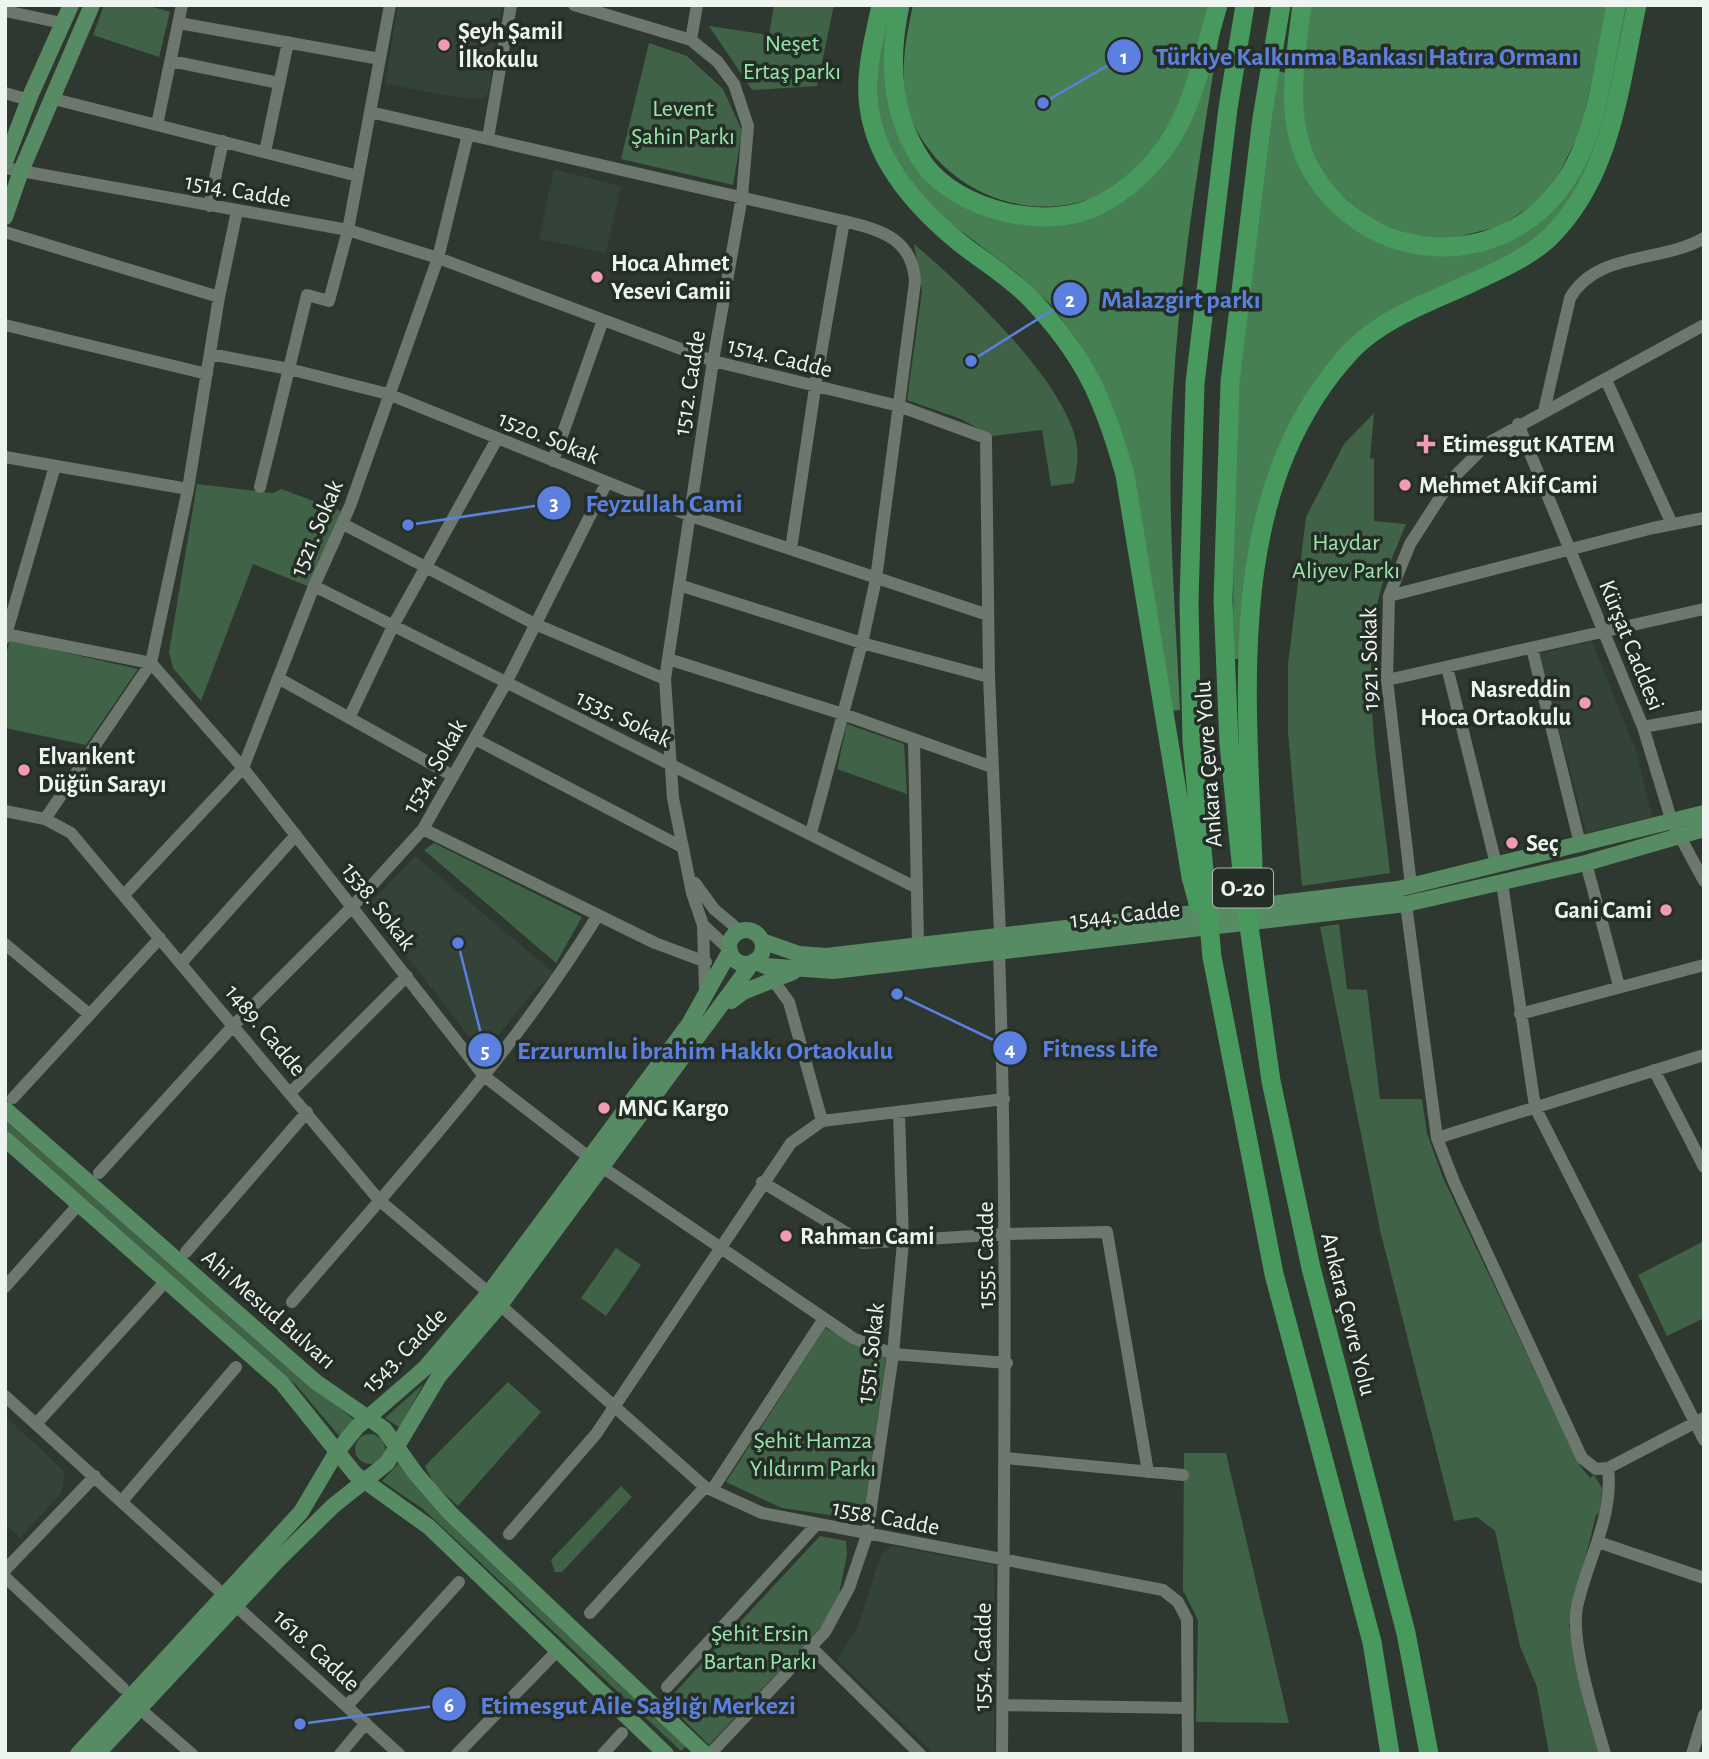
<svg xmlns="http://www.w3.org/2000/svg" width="1709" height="1759" font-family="'Alegreya Sans',sans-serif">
<rect width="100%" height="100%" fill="#2e3830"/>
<!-- built -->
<path fill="#344337" d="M 398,5 L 502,5 L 489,92 L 484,98 L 469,99 L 385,84 Z
M 554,169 L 621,186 L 606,253 L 539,239 Z
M 1592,641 L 1637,753 L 1652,817 L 1586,833 L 1540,654 Z
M 415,856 L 554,973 L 530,995 L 483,1055 L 374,913 L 371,902 Z
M 5,1416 L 65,1472 L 61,1493 L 20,1538 L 5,1524 Z
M 892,1546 L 994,1565 L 994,1754 L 934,1754 L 837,1660 L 859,1624 L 881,1554 Z"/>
<!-- green -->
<path fill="#406247" d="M 104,5 L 146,5 L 170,12 L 159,57 L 93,35 Z
M 774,5 L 834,5 L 817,86 L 752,90 L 709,26 L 769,35 Z
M 649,43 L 687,56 L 723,89 L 742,131 L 733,185 L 621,159 Z
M 914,244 C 963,286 1067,381 1077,446 C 1079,457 1076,472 1074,483 L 1051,486 L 1042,430 L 992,436 L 961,419 L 907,400 L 922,291 Z
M 1374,413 L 1370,458 L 1374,459 L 1374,521 L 1406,524 C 1395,552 1381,581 1376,610 C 1362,696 1381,787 1390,873 L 1302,886 L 1288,733 L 1288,664 L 1306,517 L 1344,444 Z
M 197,484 L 273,493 L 281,489 L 341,511 L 310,587 L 253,564 L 201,701 L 173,668 L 169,652 Z
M 10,640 L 138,669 L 86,745 L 5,728 L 5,658 Z
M 847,724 L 904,744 L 907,794 L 837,769 Z
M 434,843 L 582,917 L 556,963 L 424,850 Z
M 1339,924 L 1347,989 L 1367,990 L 1380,1099 L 1422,1099 L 1427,1133 L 1443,1178 L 1580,1466 L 1590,1478 L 1594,1475 L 1602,1488 L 1600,1512 L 1596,1515 L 1569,1625 L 1600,1754 L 1549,1754 L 1537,1687 L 1520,1646 L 1495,1531 L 1477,1517 L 1454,1521 L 1380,1230 L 1320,927 Z
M 5,1118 L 284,1364 L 357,1422 L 341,1438 L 296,1385 L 5,1129 Z
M 1704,1241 L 1704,1318 L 1667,1336 L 1638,1275 Z
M 616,1248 L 641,1265 L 606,1316 L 581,1298 Z
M 825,1328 L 886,1358 L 863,1520 L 782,1508 L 726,1482 Z
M 508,1382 L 541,1412 L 458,1506 L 434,1484 L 425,1466 Z
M 423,1384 L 400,1428 L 385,1418 Z
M355 1449a15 15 0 1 1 30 0a15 15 0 1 1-30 0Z
M 1184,1453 L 1226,1453 L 1289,1723 L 1196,1722 L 1198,1620 L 1183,1590 Z
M 399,1463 L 439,1512 L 686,1746 L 681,1751 L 423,1509 L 382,1481 Z
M 621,1486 L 632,1497 L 562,1572 L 555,1572 L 551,1560 Z
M 820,1536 L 846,1541 L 847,1555 L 839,1594 L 823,1625 L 709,1745 L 666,1702 Z"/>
<!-- forest -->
<path fill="#477f54" d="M 884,5 L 922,168 L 1002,217 L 1129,198 L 1220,30 C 1201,151 1180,270 1173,392 C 1166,498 1175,604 1180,710 L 1169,711 L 1142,543 L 1078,341 L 1051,305 L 1017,273 L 934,211 L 902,178 L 881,134 L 873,84 Z
M 913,5 L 1210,5 C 1196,51 1185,109 1154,148 C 1139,167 1117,190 1093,198 C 1023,224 941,189 912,120 C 897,83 905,43 913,5 Z
M 1305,5 L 1610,5 L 1580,132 L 1552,187 L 1538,201 L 1501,226 L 1450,239 L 1421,238 L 1369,220 L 1320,175 L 1298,113 Z
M 1619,5 L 1632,5 L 1602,141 L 1570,204 L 1543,237 L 1396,313 L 1285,441 L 1243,659 L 1233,659 L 1234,395 L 1277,71 L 1286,73 L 1288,120 L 1358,227 L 1467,251 L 1559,193 Z"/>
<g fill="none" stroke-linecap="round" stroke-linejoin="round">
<!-- minor -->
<path stroke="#6c776e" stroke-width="12" d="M 574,5 L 691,40 L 718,62 L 734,84 L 748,126 L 742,196 L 713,361 L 665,679 L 673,798 L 692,893 L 703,925 L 730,950
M 5,11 L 62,23
M 179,23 L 380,59
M 691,40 L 697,5
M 171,61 L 279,83
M 5,93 L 29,100
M 54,99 L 358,176
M 370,112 L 844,221 C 880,230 913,238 915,282 L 876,579 L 862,643 L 811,833
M 157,125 L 182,5
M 488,138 L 511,5
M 265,152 L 288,42
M 5,168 L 348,230 L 438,258 L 713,361 L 899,406 L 986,438 L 989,677 L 1000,934
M 209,206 L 223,141
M 5,232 L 219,297
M 5,325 L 207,374
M 210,354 L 289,369 L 388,394 L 691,516 L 988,615
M 1606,380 L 1672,524
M 1544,411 L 1570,298 C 1597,251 1662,263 1704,238
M 1518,424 L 1643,727 L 1672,822 L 1704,881
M 5,457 L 188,489
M 553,461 L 603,320
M 260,487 L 307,295 L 329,301 L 348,230 L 390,5
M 343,524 L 535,624 L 665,679
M 791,549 L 815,388 L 844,221
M 679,585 L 862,643 L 989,677
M 314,586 L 915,887
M 1389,596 L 1653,528 L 1704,518
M 5,634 L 151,663 L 243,768 L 484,1076 L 590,1158
M 5,638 L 55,466
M 1532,648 L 1580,844
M 668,659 L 843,714 L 992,767
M 1447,667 L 1496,864
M 278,678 L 453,776
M 1387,680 L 1704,609
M 349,718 L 394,624 L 497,439
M 1643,727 L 1704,716
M 475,739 L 682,847
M 914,741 L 918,944
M 5,811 L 45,819 L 71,833 L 379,1200 L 489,1293
M 45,819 L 151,663 L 188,489 L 219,297 L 237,211
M 423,829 L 655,943 L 706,962
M 1586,863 L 1619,986
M 695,883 L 714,909 L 740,931
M 1502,883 L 1535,1107 L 1704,1440
M 1411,885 L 1387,680 L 1389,596 L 1410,544 L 1452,479 L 1488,443 L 1704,325
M 124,895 L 243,768 L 314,586 L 350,506 L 438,258 L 468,134
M 1406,904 L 1437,1138 L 1454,1182 L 1582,1458 L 1596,1469 L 1608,1468 L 1704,1418
M 703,926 L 705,991
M 5,944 L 89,1014
M 999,951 C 1008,1219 1004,1486 1002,1754
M 182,962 L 296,835
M 770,976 L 789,1002 L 822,1121
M 1520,1014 L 1704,965
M 1654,1070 L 1704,1167
M 291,1092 L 407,976
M 13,1098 L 160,938
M 1437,1138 L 1704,1055
M 602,1167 L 853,1338 L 893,1354 L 1007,1363
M 99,1173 L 233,1026 L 352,907 L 423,829 L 506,683 L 607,482
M 762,1182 L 863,1243 L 1006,1234 L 1107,1232 L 1148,1472
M 186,1252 L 307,1112
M 5,1287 L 80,1203
M 292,1302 C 399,1177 512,1055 598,915
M 500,1305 L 705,1487 L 762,1513 L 1163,1590 L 1178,1602 L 1187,1619 L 1188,1754
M 5,1396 L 399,1754
M 36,1424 L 166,1281
M 1006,1458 L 1183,1475
M 712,1490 L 823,1320
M 122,1501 L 236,1367
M 509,1534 L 596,1434 L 791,1143 L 822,1121 L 1004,1099
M 1598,1542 L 1704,1578
M 5,1570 L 95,1476
M 5,1577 L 123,1688
M 590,1613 L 705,1487
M 812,1648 L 920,1754
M 667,1687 L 816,1525
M 1003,1705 L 1188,1708
M 347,1706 L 459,1582
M 140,1709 L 192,1754
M 340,1754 L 366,1723
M 457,1754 L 559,1649
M 603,1754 L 622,1733
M 710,1754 L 825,1632 L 849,1588 L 867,1535 L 893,1354 L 903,1242 L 899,1112
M 1605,1754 C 1595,1718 1570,1642 1577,1607 C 1587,1560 1614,1517 1608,1468
M 1692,1754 L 1704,1715"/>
<!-- major -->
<path stroke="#568b64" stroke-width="16" d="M 5,162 L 31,94 L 71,5
M 5,217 L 21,171 L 92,5
M729 947a17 17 0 1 1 34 0a17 17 0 1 1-34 0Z
M 762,941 L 799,954 L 826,956 L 1398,889 L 1704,813
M 754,961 L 765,966 L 833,971 L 1406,904 L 1586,863 L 1704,829
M 731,1001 L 743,992 L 793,972
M 5,1109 L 316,1382 L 384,1429 L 416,1474 L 450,1513 L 705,1754
M 5,1139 L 282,1383 L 355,1474 L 429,1527 L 666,1754
M 78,1754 L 301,1512 L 336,1453 L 357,1427 L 425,1368 L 489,1293 L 689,1024 L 730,951
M 97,1754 L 278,1560 L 333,1506 L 387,1463 L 439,1376 L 500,1305 L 752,963"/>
<!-- highway -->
<path stroke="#48995d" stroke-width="19" d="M 881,5 C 877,26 871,47 869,68 C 859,142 906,199 960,243 C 983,261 1011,278 1031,299 C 1085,356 1104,400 1125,475 L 1191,877 L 1198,903
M 900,5 C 888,60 891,117 924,164 C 958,211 1048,232 1099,205 C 1121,194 1141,177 1157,158 C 1192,118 1203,55 1218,5
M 1245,5 L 1228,108 L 1195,383 L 1189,603 L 1192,741 L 1212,957 L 1274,1274 L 1372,1642 L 1390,1754
M 1281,5 L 1262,118 L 1230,382 L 1223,600 L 1229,744 L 1244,891 L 1271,1081 L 1311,1268 L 1406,1633 L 1429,1754
M 1302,5 C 1296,55 1284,114 1307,162 C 1356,260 1489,278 1558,191 C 1598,141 1603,66 1616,5
M 1253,865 C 1247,692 1223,488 1352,350 C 1383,318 1432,301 1471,283 C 1497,271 1528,258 1549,238 C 1612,177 1619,87 1637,5"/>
</g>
<!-- markers -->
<g fill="#f09ab4" stroke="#242d26" stroke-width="2.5">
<circle cx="444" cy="45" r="7"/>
<circle cx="597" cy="277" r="7"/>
<path d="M1422.5 433.5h7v7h7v7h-7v7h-7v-7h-7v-7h7z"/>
<circle cx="1405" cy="485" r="7"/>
<circle cx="1585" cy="703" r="7"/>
<circle cx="24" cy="770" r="7"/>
<circle cx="1512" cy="843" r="7"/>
<circle cx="1666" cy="910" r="7"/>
<circle cx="604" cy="1108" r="7"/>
<circle cx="786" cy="1236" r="7"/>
</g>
<g text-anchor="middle" stroke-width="7" stroke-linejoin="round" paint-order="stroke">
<!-- shield labels -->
<rect fill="#242d26" stroke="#b1b8b3" stroke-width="2" x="1213" y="868.5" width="60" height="39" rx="5"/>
<g font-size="23" font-weight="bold" fill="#eef4ef">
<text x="1243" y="896">O-20</text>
</g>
<!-- poi labels -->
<g font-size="24" font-weight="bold" fill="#eef4ef" stroke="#242d26" text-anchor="start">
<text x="458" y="39">Şeyh Şamil<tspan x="458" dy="28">İlkokulu</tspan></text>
<text x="611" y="271">Hoca Ahmet<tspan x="611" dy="28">Yesevi Camii</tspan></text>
<text x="1442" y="452">Etimesgut KATEM</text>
<text x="1419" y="493">Mehmet Akif Cami</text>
<text x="1571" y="697" text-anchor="end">Nasreddin<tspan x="1571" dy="28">Hoca Ortaokulu</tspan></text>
<text x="38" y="764">Elvankent<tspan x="38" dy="28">Düğün Sarayı</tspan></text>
<text x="1526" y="851">Seç</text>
<text x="1652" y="918" text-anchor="end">Gani Cami</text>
<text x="618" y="1116">MNG Kargo</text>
<text x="800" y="1244">Rahman Cami</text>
</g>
<!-- park labels -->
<g font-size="24" fill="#97e8a8" stroke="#242d26">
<text x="792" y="51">Neşet<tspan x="792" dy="28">Ertaş parkı</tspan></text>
<text x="683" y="116">Levent<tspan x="683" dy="28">Şahin Parkı</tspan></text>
<text x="1346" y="550">Haydar<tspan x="1346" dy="28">Aliyev Parkı</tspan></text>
<text x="813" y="1448">Şehit Hamza<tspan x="813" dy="28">Yıldırım Parkı</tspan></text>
<text x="760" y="1641">Şehit Ersin<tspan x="760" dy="28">Bartan Parkı</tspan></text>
</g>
<!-- street labels -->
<g font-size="24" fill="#eef4ef" stroke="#242d26">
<text transform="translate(238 190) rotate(10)" y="8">1514. Cadde</text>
<text transform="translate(780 357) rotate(14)" y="8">1514. Cadde</text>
<text transform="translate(689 383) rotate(-81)" y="8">1512. Cadde</text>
<text transform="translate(549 437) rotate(22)" y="8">1520. Sokak</text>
<text transform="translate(316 528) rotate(-67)" y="8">1521. Sokak</text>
<text transform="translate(1632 645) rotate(68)" y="8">Kürşat Caddesi</text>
<text transform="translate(1369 659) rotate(-91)" y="8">1921. Sokak</text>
<text transform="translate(624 718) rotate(26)" y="8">1535. Sokak</text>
<text transform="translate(1208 764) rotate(-94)" y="8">Ankara Çevre Yolu</text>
<text transform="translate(434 766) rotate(-60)" y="8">1534. Sokak</text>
<text transform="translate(379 906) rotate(52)" y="8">1538. Sokak</text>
<text transform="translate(1125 914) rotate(-6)" y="8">1544. Cadde</text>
<text transform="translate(266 1030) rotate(50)" y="8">1489. Cadde</text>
<text transform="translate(985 1255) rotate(-90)" y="8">1555. Cadde</text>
<text transform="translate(269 1309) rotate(41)" y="8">Ahi Mesud Bulvarı</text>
<text transform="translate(1349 1314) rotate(76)" y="8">Ankara Çevre Yolu</text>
<text transform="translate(404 1350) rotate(-45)" y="8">1543. Cadde</text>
<text transform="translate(870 1353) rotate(-83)" y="8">1551. Sokak</text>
<text transform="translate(886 1517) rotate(11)" y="8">1558. Cadde</text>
<text transform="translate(317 1650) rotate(43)" y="8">1618. Cadde</text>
<text transform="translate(982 1657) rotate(-89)" y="8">1554. Cadde</text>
</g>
</g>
<!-- callouts -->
<path fill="none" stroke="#5c80df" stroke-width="2.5" d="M1043 103L1124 56M971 361L1070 299M408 525L554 503M897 994L1010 1048M458 943L485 1050M300 1724L449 1704"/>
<g fill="#5c80df" stroke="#242d26" stroke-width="2.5">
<circle cx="1043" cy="103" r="7"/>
<circle cx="971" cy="361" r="7"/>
<circle cx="408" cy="525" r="7"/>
<circle cx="897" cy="994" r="7"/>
<circle cx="458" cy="943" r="7"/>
<circle cx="300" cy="1724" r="7"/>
<circle cx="1124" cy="56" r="18"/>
<circle cx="1070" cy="299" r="18"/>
<circle cx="554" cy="503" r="18"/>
<circle cx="1010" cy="1048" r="18"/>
<circle cx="485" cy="1050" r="18"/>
<circle cx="449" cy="1704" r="18"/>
</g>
<g font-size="21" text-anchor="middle" font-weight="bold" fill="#fff">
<text x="1124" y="64">1</text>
<text x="1070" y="307">2</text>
<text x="554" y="510">3</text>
<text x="1010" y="1056">4</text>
<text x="485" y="1058">5</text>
<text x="449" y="1712">6</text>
</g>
<g font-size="26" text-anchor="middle" font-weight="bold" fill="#5c80df" stroke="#242d26" stroke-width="7" stroke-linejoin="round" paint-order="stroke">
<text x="1367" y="65">Türkiye Kalkınma Bankası Hatıra Ormanı</text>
<text x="1181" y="308">Malazgirt parkı</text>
<text x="664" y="512">Feyzullah Cami</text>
<text x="1100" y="1057">Fitness Life</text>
<text x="705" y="1059">Erzurumlu İbrahim Hakkı Ortaokulu</text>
<text x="638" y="1714">Etimesgut Aile Sağlığı Merkezi</text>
</g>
<!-- border -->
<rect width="1709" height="1759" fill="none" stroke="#eef4ef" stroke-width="14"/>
</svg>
